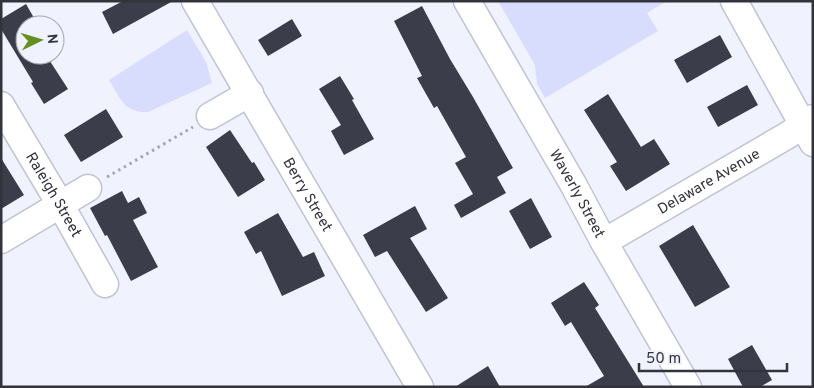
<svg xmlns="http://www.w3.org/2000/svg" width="814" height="388" font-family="Overpass,sans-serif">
<rect width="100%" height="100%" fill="#f0f2fd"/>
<!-- green -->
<path fill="#d8ddfe" d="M 498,1 L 667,1 L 647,13 L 658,31 L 545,98 L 537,84 L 535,65 Z
M 187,30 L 206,62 L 212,83 L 148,112 C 124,113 120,98 109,80 Z"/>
<!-- building -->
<path fill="#3b3d4b" d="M 123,1 L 173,1 L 113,34 L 102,12 Z
M 26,4 L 38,25 L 25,25 L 25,55 L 46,55 L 68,89 L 44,104 L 31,83 L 33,82 L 1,29 L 1,19 Z
M 422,6 L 450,59 L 473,97 L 513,168 L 497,177 L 506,193 L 461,218 L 454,205 L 473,194 L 455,163 L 466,157 L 437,106 L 434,108 L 417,78 L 422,76 L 394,21 Z
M 292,19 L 302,36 L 268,56 L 258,40 Z
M 720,35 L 732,57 L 687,83 L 674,60 Z
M 340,76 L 354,99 L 352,100 L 374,139 L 344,155 L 331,131 L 341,125 L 319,89 Z
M 747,85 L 758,105 L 718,127 L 707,107 Z
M 608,94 L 641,147 L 654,139 L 670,164 L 626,191 L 610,166 L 617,162 L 584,110 Z
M 106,109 L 123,137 L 81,162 L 64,135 Z
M 230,130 L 252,163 L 254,162 L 265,180 L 238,197 L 206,147 Z
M 1,158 L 24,195 L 1,209 Z
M 122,191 L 128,203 L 139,197 L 147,213 L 133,220 L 158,267 L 131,281 L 107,235 L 105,236 L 90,208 Z
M 531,198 L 552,237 L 530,249 L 509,211 Z
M 415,206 L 427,229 L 410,238 L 448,298 L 426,312 L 387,251 L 375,257 L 363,235 Z
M 278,213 L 303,257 L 314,252 L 325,276 L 282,296 L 261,251 L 256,254 L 244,232 Z
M 693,225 L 730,287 L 695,307 L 659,246 Z
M 584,282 L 599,305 L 595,308 L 644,387 L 585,387 L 604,376 L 571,322 L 565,326 L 551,303 Z
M 752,345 L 772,380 L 760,387 L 743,387 L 728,359 Z
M 488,366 L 500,387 L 455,387 Z"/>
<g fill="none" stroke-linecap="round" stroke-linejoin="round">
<!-- minor casing -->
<g stroke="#c0c3d4" stroke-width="29">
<g id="minor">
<path id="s1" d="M 195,1 L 420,387"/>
<path id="s2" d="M 467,1 L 573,184 L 604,242 L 688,387"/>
<path d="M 734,1 L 813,143"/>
<path id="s3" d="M 1,105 L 60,204 L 105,284"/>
<path d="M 210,116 L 250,93"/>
<path d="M 1,240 L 88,188"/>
<path id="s4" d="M 604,242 L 788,135 L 813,118"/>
</g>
</g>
<!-- path -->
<path stroke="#a5a7b0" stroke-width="3" stroke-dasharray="2.5 4" stroke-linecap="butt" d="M 107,177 L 193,127"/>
<!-- minor -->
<use href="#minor" stroke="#fff" stroke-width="26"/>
</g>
<g text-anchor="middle" stroke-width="5" stroke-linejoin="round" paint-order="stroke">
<!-- street labels -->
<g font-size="15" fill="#33343b" stroke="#f0f2fd">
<text dy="5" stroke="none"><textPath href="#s4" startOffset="121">Delaware Avenue</textPath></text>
<text dy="5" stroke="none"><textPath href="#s3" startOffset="104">Raleigh Street</textPath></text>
<text dy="5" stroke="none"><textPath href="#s1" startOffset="224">Berry Street</textPath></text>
<text dy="5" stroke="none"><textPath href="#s2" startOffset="222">Waverly Street</textPath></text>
</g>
</g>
<!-- border -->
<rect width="814" height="388" fill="none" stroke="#33343b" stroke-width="5"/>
<!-- north arrow -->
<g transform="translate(40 40) rotate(85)"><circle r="24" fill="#f0f2fd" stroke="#a4a6af"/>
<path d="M0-4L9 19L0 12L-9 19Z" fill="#659021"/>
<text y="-8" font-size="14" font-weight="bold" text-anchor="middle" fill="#33343b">N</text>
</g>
<!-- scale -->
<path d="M639 363v8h148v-8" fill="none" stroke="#33343b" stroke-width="2.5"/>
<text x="646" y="363" font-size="15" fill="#33343b" stroke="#f0f2fd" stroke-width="4" paint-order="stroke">50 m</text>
</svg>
